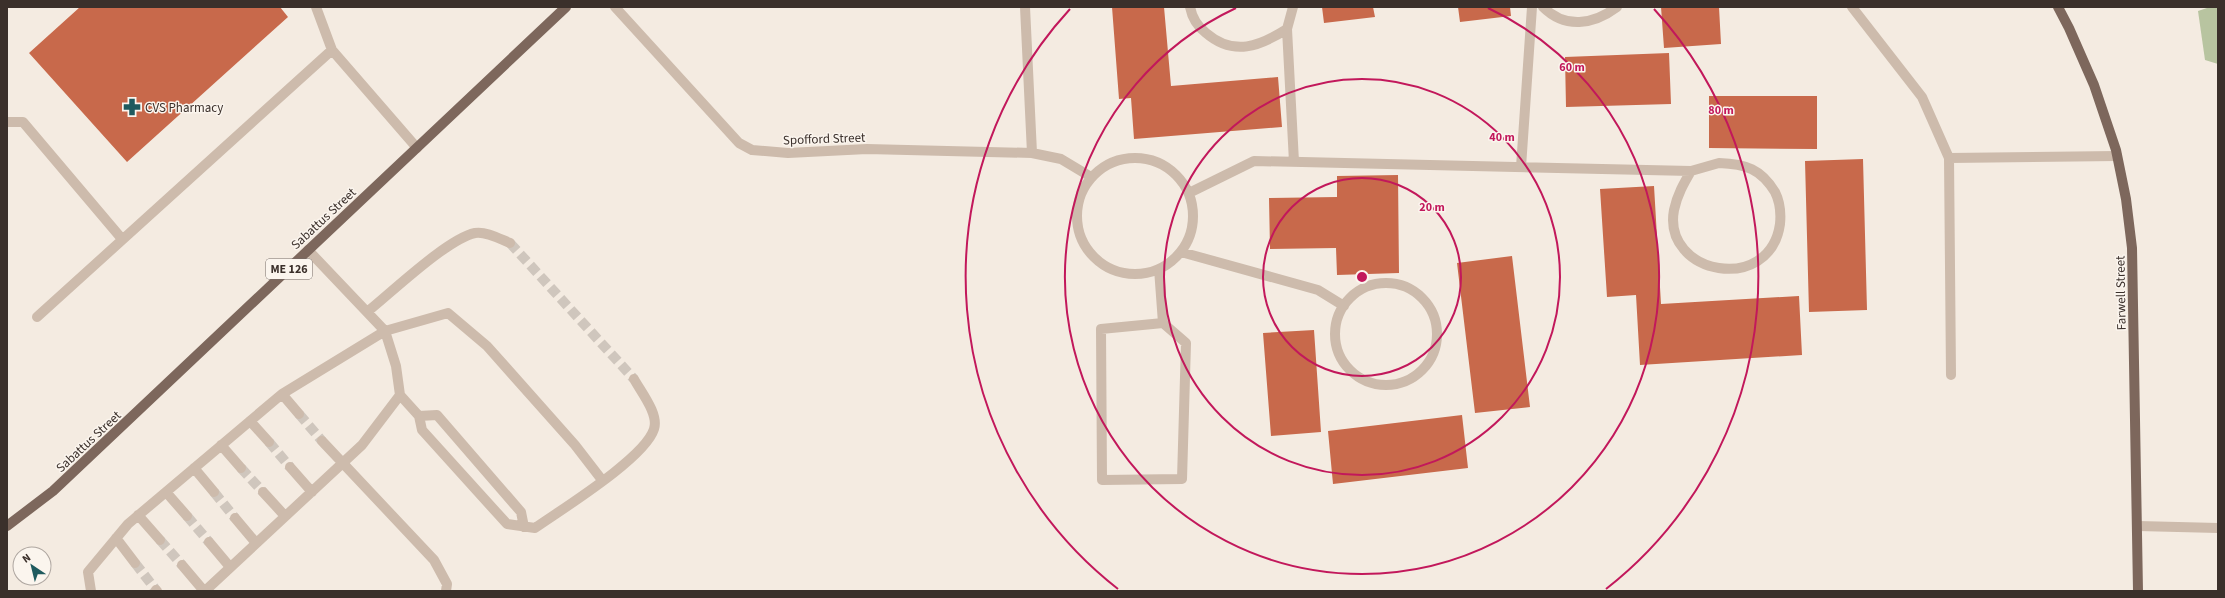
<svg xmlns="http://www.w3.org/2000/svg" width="2225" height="598" font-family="'Source Sans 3',sans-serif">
<rect width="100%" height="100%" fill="#f4ebe1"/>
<!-- green -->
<path fill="#b8c4a0" d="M 2210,7 L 2218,7 L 2218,64 L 2205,60 L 2198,11 Z"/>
<!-- building -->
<path fill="#c8694b" d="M 80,7 L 280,7 L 288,17 L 127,162 L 29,53 Z
M 1112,7 L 1164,7 L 1171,86 L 1278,77 L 1282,127 L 1134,139 L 1131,98 L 1119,99 Z
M 1322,7 L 1373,7 L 1375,17 L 1324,23 Z
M 1458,7 L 1510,7 L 1511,16 L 1460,22 Z
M 1661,7 L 1719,7 L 1721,44 L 1664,48 Z
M 1669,53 L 1671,104 L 1566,107 L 1565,57 Z
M 1709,96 L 1817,96 L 1817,149 L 1709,148 Z
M 1863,159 L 1867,310 L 1809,312 L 1805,161 Z
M 1398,175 L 1399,273 L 1337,275 L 1336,248 L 1270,249 L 1269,198 L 1337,197 L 1337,176 Z
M 1654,186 L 1661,304 L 1799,296 L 1802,355 L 1640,365 L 1636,295 L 1607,297 L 1600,189 Z
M 1512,256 L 1530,407 L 1475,413 L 1457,263 Z
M 1314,330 L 1321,432 L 1271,436 L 1263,333 Z
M 1462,415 L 1468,468 L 1333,484 L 1328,431 Z"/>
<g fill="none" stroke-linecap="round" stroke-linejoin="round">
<!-- minor-tunnel -->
<path stroke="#cfc6bd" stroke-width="10" stroke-dasharray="10 5" stroke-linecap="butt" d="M 510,243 L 634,379
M 299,414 L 322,441
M 269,442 L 290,467
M 241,468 L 263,492
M 214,492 L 235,518
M 187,516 L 209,542
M 160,540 L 182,565
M 135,563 L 156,590"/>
<!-- minor -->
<path stroke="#cdbbac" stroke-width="10" d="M 316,7 L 332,50
M 615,7 L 739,143 L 752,150 L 788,153 L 867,149 L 1032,153 L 1061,159 L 1091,177
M 1025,7 L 1032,153
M 1190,7 C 1192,17 1198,27 1206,33 C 1234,57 1260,46 1287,29 L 1293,7
M 1543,7 C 1565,29 1593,25 1617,7
M 1852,7 L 1922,97 L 1949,158
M 1287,29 L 1294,162
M 7,122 L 23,122 L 122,239
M1077 216a58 58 0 1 1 116 0a58 58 0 1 1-116 0Z
M 1719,163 C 1746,164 1761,169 1775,192 C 1780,202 1781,214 1780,224 C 1770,295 1662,275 1674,210 C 1677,195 1684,183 1691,171 Z
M 1521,167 L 1532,7
M 1189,193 L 1254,161 L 1691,171
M 1181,252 L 1318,290 L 1344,306
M 1159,269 L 1163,323 L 1101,329 L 1102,480 L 1182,479 L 1186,343 L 1163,323
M1335 334a51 51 0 1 1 102 0a51 51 0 1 1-102 0Z
M 367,312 C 391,293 447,239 475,233 C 486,231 500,239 510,243
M 37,317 L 332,50 L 417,148
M 1951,375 L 1949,158 L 2117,156
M 282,394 L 299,414
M 400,395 L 419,416 L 422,430 L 507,524 L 535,528 C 562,509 645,458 654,429 C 659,414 641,392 634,379
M 419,416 L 437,415 L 521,512 L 524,527
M 250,421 L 269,442
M 322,441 L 434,560 L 447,584 L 446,591
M 221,445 L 241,468
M 290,467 L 312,492
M 194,468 L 214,492
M 166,492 L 187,516
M 263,492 L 285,516
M 138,515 L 160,540
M 235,518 L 256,543
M 2138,526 L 2218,528
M 116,538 L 135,563
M 209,542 L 230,567
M 182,565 L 204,591
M 156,590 L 157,591
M 91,591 L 88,572 L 128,524 L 282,394 L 385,331 L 308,250
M 205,591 L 362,445 L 400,395 L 396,366 L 385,331 L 448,313 L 487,346 L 575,445 L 602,480"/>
<!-- major -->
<path stroke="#7d675c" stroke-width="10" d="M 2058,7 L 2069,28 L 2094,85 L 2116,150 L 2126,199 L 2132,248 L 2138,591
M 7,526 L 53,491 L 566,7"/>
</g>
<!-- distance rings -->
<g fill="none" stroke="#c2185b" stroke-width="2">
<circle cx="1362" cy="277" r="99"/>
<circle cx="1362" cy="277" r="198"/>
<path d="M1488 8A297 297 0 1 1 1236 8"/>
<path d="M1118 589A396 396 0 0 1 1070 9M1654 9A396 396 0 0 1 1606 589"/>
</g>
<!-- icons -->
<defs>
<g id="pharmacy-bare" transform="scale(1.38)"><path d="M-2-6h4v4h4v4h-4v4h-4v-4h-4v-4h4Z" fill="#1f5a5e" stroke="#fbf5ee" stroke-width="2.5" paint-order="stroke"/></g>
</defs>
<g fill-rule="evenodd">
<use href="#pharmacy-bare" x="132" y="107"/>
</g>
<g text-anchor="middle" stroke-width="3" stroke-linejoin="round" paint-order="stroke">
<!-- shield labels -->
<rect fill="#fbf5ee" stroke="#756b66" stroke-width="1" x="266" y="259" width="46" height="20" rx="3"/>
<g font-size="12" font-weight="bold" fill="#3b302b">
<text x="289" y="273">ME 126</text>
</g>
<!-- poi labels -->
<g font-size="13" fill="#3b302b" stroke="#fbf5ee" text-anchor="start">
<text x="145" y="112">CVS Pharmacy</text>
</g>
<!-- street labels -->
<g font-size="13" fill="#3b302b" stroke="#fbf5ee">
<text transform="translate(824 138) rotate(-2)" y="5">Spofford Street</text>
<text transform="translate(323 218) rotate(-43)" y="5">Sabattus Street</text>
<text transform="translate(2120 293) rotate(-91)" y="5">Farwell Street</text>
<text transform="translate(88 441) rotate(-43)" y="5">Sabattus Street</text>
</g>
</g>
<circle cx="1362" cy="277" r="6" fill="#c2185b" stroke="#fbf5ee" stroke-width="2"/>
<g font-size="12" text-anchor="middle" font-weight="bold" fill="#c2185b" stroke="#fbf5ee" stroke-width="3" stroke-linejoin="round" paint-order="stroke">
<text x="1572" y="71">60 m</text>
<text x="1721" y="114">80 m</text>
<text x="1502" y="141">40 m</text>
<text x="1432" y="211">20 m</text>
</g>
<!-- border -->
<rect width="2225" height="598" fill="none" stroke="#3b302b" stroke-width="16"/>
<!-- north arrow -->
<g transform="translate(32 566) rotate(325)"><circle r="19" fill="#fbf5ee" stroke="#aea6a0"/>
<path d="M0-3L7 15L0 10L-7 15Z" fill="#1f5a5e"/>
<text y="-6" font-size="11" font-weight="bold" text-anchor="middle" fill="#3b302b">N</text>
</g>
</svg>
